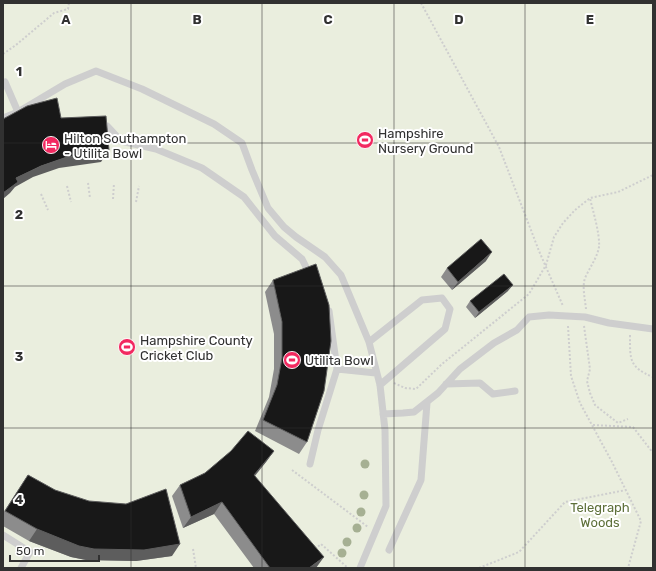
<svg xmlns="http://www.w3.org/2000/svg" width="656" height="571" font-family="Rubik,sans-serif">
<rect width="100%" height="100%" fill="#fff"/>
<!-- green -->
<path fill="#eaeede" d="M 3,3 L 653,3 L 653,568 L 3,568 Z"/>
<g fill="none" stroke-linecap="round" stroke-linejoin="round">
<!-- path -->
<path stroke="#cecece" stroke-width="2" stroke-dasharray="2 2" stroke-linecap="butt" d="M 421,3 L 499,147 L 539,251 L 563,306
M 3,54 L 16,45 L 54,13 L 68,9 L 69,3
M 88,183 L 90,198
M 67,186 L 71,202
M 41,194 L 48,210
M 113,199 L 114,183
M 136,202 L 139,186
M 586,309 C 585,299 582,287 585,278 C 590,267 597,258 599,247 C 600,233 593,212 590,198
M 568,326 L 571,376 L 580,403 L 612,462 L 641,521 L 628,568
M 584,326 L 590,369 L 587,381 L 590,393 L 595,405 L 618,423 L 628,419
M 630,335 C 630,360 629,367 653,377
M 394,383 L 405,388 L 416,389 L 442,364 L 529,294 L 546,265 L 554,237 L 563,223 L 575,210 L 590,198 L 618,192 L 653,175
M 593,425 L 633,427 L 653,453
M 292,470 L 368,527
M 193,549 L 196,568
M 315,549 L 321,544 L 348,568
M 479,568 L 519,552 L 565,502 L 626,490"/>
<!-- lane -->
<path stroke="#cecece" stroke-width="7" d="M 3,83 L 5,82 L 18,112
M 3,118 L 18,112 L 65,84 L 96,71 L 142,89 L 214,124 L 242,143 L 252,170 L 268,208 L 284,227 L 296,237 L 325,257 L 341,275 L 369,342 L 380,385 L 385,430 L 386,506 L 360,568
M 98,124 L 107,126 L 121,141 L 156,149 L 202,168 L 244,197 L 275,236 L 302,259 L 310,275
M 369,342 L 422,300 L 442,298 L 450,309 L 445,329 L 380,385
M 337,369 L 376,373
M 446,384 L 480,383 L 493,394 L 515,391
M 383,414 L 403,413 L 414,412 L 438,393 L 460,369 L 494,343 L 517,330 L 529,317 L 549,315 L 585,317 L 609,323 L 653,329
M 310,464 L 318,430 L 337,369 L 329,311
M 3,535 L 30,552 L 21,568
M 389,550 L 421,480 L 427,403"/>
</g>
<!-- trees -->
<g fill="#a6b093">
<circle cx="365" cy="464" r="4.5"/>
<circle cx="364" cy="495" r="4.5"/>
<circle cx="361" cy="512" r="4.5"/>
<circle cx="357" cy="528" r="4.5"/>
<circle cx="347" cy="542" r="4.5"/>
<circle cx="342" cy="553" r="4.5"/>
</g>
<!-- wall -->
<path fill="#8c8c8c" d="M 486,261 L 452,290 L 441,277 L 447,268 Z
M 273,280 L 307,442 L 299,454 L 255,431 L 269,397 L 274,369 L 274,334 L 265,292 Z
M 508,291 L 475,318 L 466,307 L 470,301 Z
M 274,451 L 266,462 L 255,476 L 316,568 L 254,568 L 214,514 L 183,528 L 172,496 L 180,485 L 205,473 Z
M 28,475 L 55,490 L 172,556 L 136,561 L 86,560 L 71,557 L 29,541 L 3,526 L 3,513 Z"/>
<!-- shaded-wall -->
<path fill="#5d5d5d" d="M 109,150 L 101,162 L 59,168 L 33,177 L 15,187 L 10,193 L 3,199 L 3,193 L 16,178 L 41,166 L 67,157 Z
M 492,252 L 486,261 L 452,290 L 458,282 Z
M 513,285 L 508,291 L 475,318 L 479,312 Z
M 274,451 L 266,462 L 246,486 L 254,475 Z
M 222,502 L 214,514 L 183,528 L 191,517 Z
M 37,529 L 180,544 L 172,556 L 136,561 L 86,560 L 71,557 L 29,541 Z
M 324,557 L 316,568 L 309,568 Z"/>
<!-- building -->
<path fill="#181818" stroke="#5d5d5d" d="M 57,98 L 61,118 L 106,116 L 109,150 L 67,157 L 41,166 L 16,178 L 18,182 L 3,193 L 3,119 L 27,106 Z
M 481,239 L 492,252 L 458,282 L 447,268 Z
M 316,264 L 329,305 L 331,341 L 324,391 L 307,442 L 263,420 L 277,385 L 282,358 L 282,322 L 273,280 Z
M 504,274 L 513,285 L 479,312 L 470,301 Z
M 248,431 L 274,451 L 254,475 L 324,557 L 309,568 L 270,568 L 222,502 L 191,517 L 180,485 L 205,473 L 231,451 Z
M 28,475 L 55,490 L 89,501 L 126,504 L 166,489 L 180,544 L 144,550 L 94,549 L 79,546 L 37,529 L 5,511 Z"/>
<!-- grid -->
<path fill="none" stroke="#313131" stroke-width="1" stroke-opacity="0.55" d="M 131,3 L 131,568M 262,3 L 262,568M 394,3 L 394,568M 525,3 L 525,568M 3,143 L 653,143M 3,286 L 653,286M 3,428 L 653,428"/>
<!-- icons -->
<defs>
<g id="stadium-disc" transform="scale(0.9)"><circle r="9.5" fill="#f22960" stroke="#fff"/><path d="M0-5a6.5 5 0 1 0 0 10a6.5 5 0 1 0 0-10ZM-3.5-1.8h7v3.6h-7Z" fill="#fff"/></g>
<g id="hotel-disc" transform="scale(0.9)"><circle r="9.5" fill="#f22960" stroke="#fff"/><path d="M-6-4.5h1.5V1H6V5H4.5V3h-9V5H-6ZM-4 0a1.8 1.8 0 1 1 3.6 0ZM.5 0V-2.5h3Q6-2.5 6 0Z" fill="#fff"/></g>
</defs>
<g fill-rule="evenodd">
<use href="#stadium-disc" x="365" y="140"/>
<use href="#hotel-disc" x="51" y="145"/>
<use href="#stadium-disc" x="127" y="347"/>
<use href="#stadium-disc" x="292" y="360"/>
</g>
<g text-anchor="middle" stroke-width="4" stroke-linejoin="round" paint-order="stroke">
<!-- poi labels -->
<g font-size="13" fill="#313131" stroke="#fff" text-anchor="start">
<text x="378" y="138">Hampshire<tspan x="378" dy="15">Nursery Ground</tspan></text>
<text x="64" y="143">Hilton Southampton<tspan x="64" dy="15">- Utilita Bowl</tspan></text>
<text x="140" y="345">Hampshire County<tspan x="140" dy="15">Cricket Club</tspan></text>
<text x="305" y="365">Utilita Bowl</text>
</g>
<!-- park labels -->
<g font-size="13" fill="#5e703a" stroke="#fff">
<text x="600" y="512">Telegraph<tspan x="600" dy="15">Woods</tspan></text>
</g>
</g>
<g font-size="13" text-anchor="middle" font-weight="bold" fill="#313131" stroke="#fff" stroke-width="4" stroke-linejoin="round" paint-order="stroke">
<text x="66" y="24">A</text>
<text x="197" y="24">B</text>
<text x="328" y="24">C</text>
<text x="459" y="24">D</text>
<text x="590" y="24">E</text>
<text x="19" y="76">1</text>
<text x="19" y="219">2</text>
<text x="19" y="361">3</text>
<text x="19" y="504">4</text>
</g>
<!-- border -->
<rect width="656" height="571" fill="none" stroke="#313131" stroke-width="8"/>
<!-- scale -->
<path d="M10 555v6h89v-6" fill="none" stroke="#313131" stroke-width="2"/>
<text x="16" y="555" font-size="12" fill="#313131" stroke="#ffffff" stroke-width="3" paint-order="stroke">50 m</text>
</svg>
